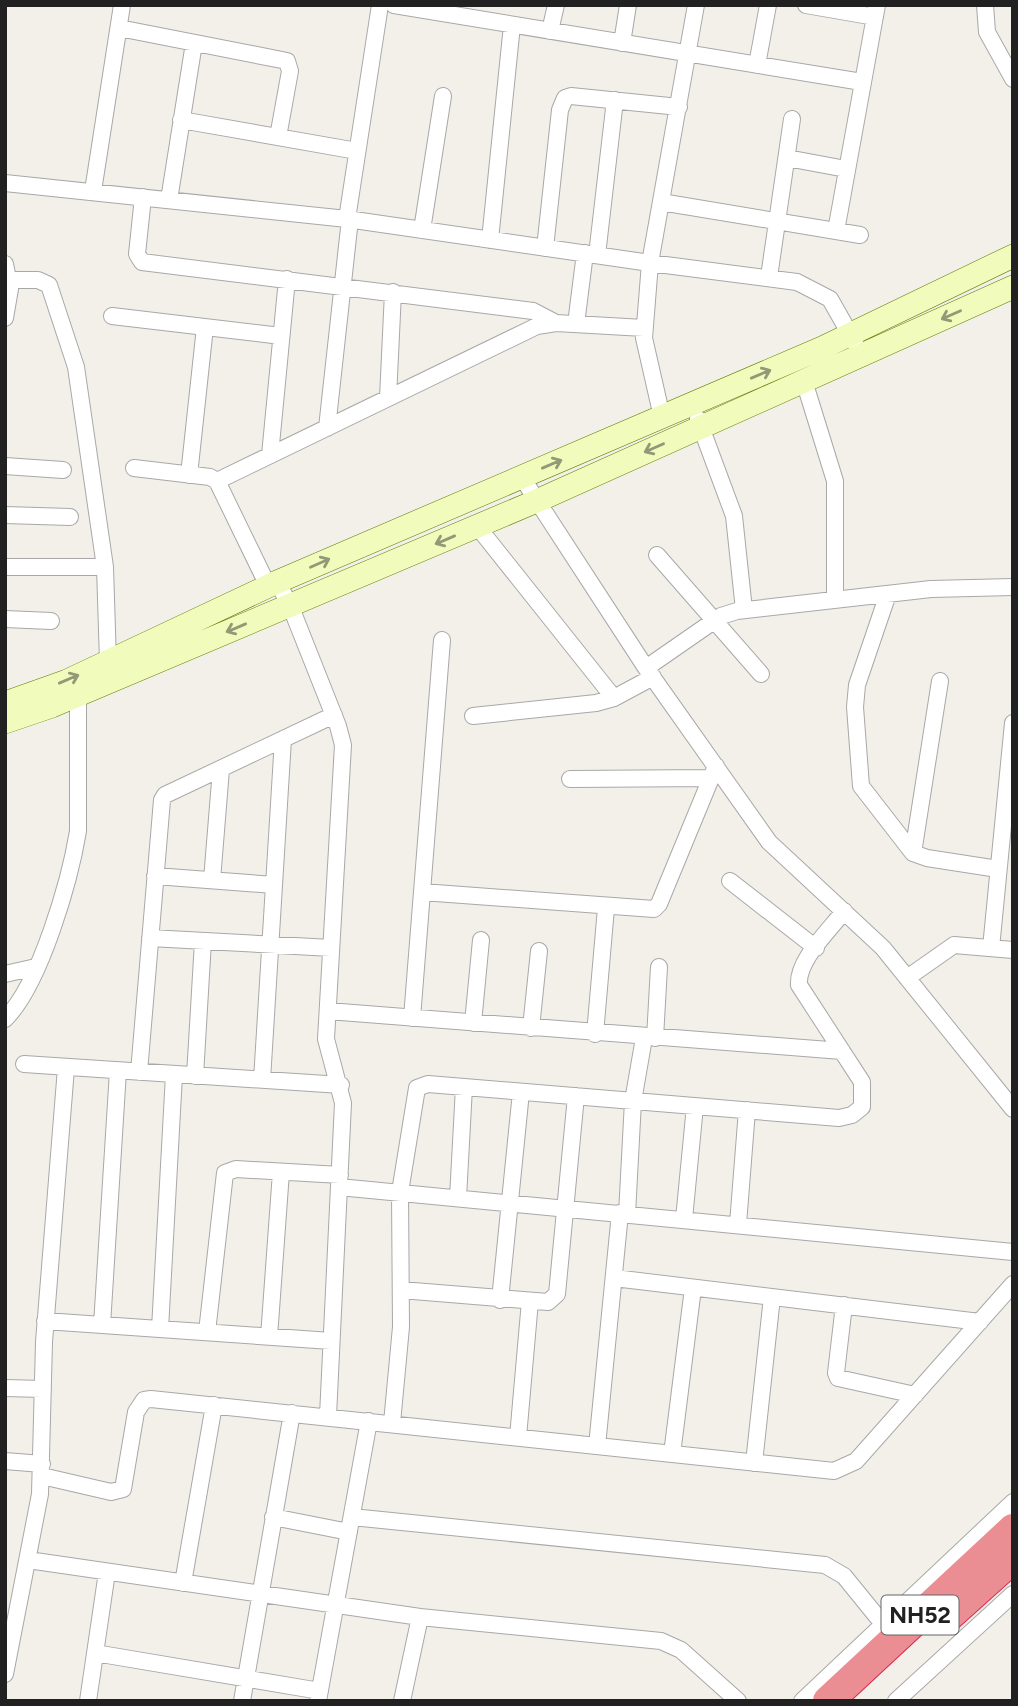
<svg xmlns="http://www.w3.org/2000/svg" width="1018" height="1706" font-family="Figtree,sans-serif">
<rect width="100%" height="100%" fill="#f2f0e8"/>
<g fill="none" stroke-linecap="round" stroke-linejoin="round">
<!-- street casing -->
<g stroke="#a8a8a8" stroke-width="18">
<path id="street" d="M 394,5 L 862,82
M 806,5 L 875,17
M 985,5 L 987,32 L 1013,79
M 119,28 L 287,61 L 290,71 L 278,137
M 550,31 L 556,5
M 622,43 L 628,5
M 757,65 L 768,5
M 181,120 L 357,151
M 787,158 L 846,169
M 5,183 L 347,219 L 650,263 L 696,5
M 93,191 L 122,5
M 143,197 L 137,254 L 142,262 L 533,311 L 556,323
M 169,200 L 194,43
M 661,202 L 860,235
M 347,219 L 380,5
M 422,230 L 443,96
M 836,231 L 877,5
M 490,240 L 512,25
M 545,248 L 560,110 L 565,98 L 571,96 L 679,107
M 597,255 L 615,100
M 5,264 L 10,289 L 5,318
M 769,277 L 792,119
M 9,280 L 38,280 L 49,285 L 76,367 L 105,567 L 108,662
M 112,316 L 281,336
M 576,324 L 585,253
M 804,381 L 835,481 L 835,600
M 388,398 L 393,292
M 662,417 L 644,338 L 650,263 L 797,282 L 830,299 L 855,343
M 698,419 L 734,516 L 744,610
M 327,428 L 350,219
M 270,455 L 287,279
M 5,466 L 63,470
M 134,468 L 210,477 L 217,481 L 268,586
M 189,475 L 205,327
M 521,476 L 646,668 L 769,842 L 883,948 L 1013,1109
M 217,481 L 537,326 L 556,323 L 644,328
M 5,515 L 70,517
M 477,526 L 614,698
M 657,555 L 761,674
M 5,567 L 105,567
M 277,582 L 290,605 L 338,726 L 343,745 L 326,1039 L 343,1103 L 328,1416
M 888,594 L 857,685 L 855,707 L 861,786 L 913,853 L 927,858 L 998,869
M 5,619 L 51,621
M 646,668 L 721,616 L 737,611 L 931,589 L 1013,587
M 473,716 L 596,703 L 614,698 L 653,677
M 570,779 L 711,778
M 913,853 L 940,681
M 155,876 L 274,885
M 212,880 L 221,769
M 730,881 L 816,948
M 422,892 L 654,909 L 659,904 L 716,766
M 150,938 L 331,948
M 991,948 L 1013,723
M 5,974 L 36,967
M 907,978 L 954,945 L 1013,950
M 328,1011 L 842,1051
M 412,1018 L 442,640
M 5,1019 C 40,985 70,880 78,831 L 78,696
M 473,1023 L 481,940
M 531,1028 L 539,951
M 595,1034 L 606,908
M 655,1038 L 659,967
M 24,1064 L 341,1085
M 139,1072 L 162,800 L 165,795 L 334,715
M 195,1076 L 203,941
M 262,1080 L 283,739
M 339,1187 L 1013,1252
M 458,1198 L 464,1087
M 627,1214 L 633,1101 L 644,1038
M 684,1219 L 695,1106
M 738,1224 L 747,1110
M 614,1278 L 980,1322
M 401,1290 L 548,1302 L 557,1294 L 576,1096
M 500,1300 L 521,1092
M 844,1305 L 836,1373 L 838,1378 L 915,1395
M 45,1321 L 331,1341
M 102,1325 L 118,1071
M 160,1329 L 174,1075
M 207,1332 L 225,1173 L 236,1169 L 340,1175
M 269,1337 L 281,1172
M 5,1388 L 43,1389
M 392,1423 L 401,1327 L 400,1192 L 417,1088 L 428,1084 L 839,1118 L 852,1115 L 862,1107 L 862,1082 L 799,985 C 797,960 829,931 844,911
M 518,1437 L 530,1301
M 597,1446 L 620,1213
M 672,1454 L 693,1288
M 5,1461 L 42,1464
M 754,1463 L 772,1297
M 42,1476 L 111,1492 L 123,1489 L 136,1412 L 144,1400 L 151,1399 L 834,1471 L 856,1461 L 1013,1284
M 273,1517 L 349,1532
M 352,1517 L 825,1565 L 844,1576 L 883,1624
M 28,1560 L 420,1617 L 661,1641 L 681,1650 L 738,1701
M 183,1583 L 214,1405
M 95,1653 L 320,1691
M 5,1674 L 40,1494 L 44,1342 L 66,1068
M 88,1701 L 107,1572
M 242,1701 L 292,1413
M 318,1701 L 369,1421
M 402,1701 L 420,1617
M 802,1701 L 1013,1502
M 896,1701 L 1013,1594"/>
</g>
<!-- secondary casing -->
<g stroke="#627e02" stroke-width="24">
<path id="secondary" d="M 5,703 L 67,681 L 277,582 L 822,348 L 1013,256
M 5,722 L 52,706 L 539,500 L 1013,287"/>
</g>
<!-- highway casing -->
<g stroke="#e0244d" stroke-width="32">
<path id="highway" d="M 945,1619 L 1013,1558
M 828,1701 L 1013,1529"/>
</g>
<!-- street -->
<use href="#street" stroke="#fff" stroke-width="16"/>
<!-- secondary -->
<use href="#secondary" stroke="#f0fbbc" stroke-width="23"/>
<!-- highway -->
<use href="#highway" stroke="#ea8e94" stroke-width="30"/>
</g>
<!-- one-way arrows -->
<defs><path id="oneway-shaft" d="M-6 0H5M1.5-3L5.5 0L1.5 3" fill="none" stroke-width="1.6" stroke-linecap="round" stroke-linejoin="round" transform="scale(1.75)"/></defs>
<g stroke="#939976">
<use href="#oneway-shaft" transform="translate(951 315) rotate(156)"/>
<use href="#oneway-shaft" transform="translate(761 374) rotate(-23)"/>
<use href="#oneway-shaft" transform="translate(654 448) rotate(156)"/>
<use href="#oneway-shaft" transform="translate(552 464) rotate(-23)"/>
<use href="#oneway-shaft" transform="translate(445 540) rotate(157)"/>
<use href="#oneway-shaft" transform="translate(320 563) rotate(-24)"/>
<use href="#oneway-shaft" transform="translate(236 628) rotate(157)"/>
<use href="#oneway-shaft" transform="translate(69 679) rotate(-23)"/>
</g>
<g text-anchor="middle" stroke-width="5" stroke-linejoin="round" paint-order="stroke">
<!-- shield labels -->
<rect fill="#fff" stroke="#646464" stroke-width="2" x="881.5" y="1595.5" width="77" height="39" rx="5"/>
<g font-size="23" font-weight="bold" fill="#212121">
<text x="920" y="1623">NH52</text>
</g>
</g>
<!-- border -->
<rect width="1018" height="1706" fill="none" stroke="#212121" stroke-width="14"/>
</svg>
